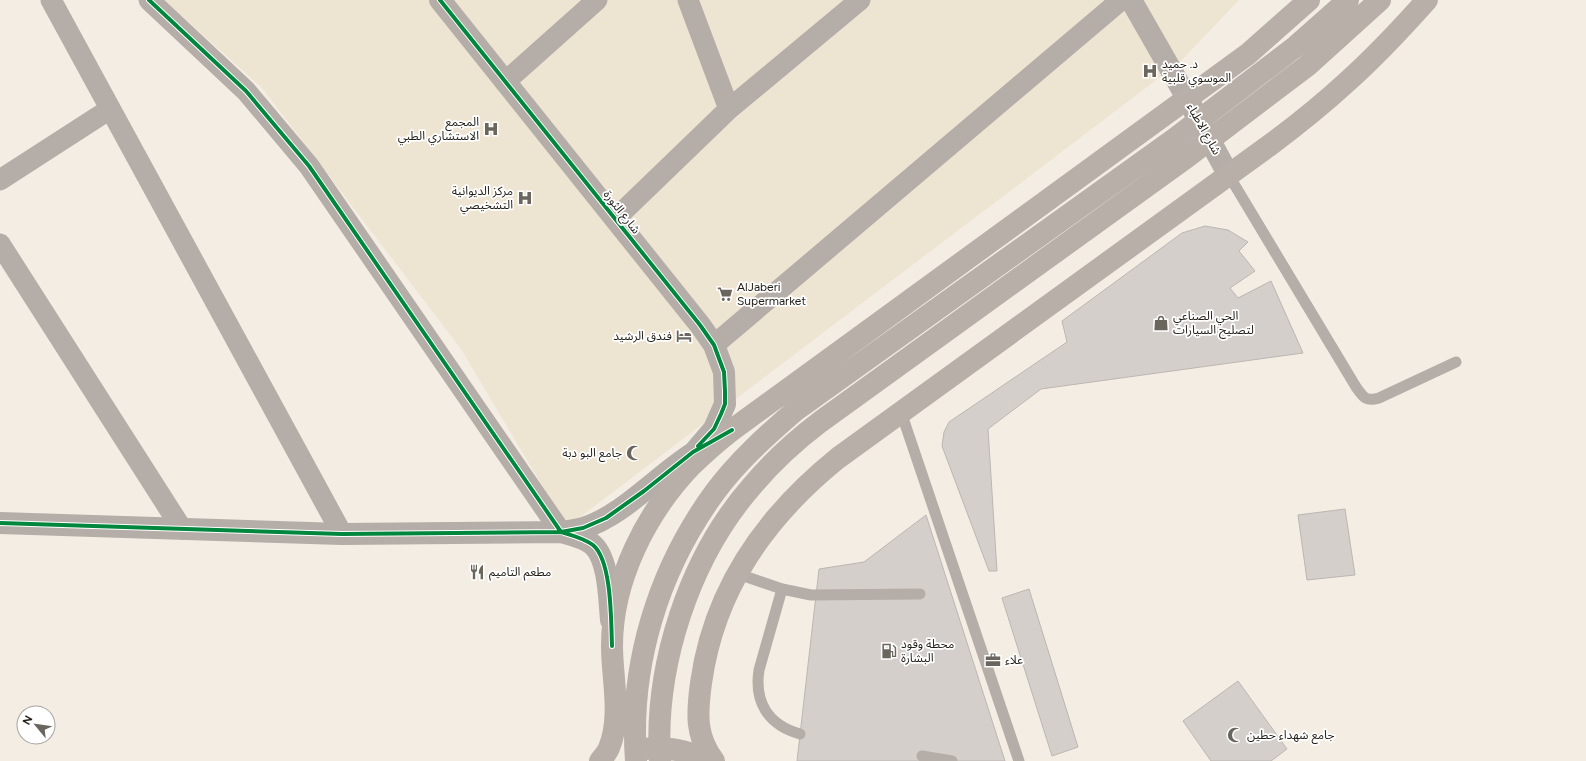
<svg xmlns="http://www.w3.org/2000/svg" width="1586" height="761" font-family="Figtree,'Noto Sans Arabic',sans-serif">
<rect width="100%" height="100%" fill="#f3ede3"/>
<!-- built -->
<path fill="#eee4d2" d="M 164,0 L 1239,0 L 1180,62 L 567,527 L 461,349 L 262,88 Z"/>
<!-- building -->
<path fill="#d5cfcc" stroke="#bcb6b3" d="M 1205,226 L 1228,230 L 1248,242 L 1239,251 L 1255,271 L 1230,288 L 1238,298 L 1271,281 L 1303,353 L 1041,389 L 988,429 L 997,571 L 989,571 L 942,446 L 944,432 L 949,422 L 1067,342 L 1062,321 L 1182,233 Z
M 1345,509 L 1355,575 L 1307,580 L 1298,515 Z
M 926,515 L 1005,761 L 797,761 L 819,569 L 864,562 Z
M 1029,589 L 1078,747 L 1052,756 L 1002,598 Z
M 1238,681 L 1287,749 L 1271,761 L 1211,761 L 1183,721 Z"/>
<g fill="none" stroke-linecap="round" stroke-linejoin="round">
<!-- service -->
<path stroke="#b5ada8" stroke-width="11" d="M 1228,174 L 1356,387 C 1363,397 1366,402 1379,398 L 1456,362
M 901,412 L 1019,761
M 738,574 L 782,589 L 811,595 L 920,594
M 782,589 L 759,670 C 754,702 768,725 800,734
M 922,756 L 952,761"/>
<!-- minor -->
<path stroke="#b5ada8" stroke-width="21" d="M 51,0 L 342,534
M 149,0 L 246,91 L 309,166 L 561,532
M 688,0 L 729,109
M 505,82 L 597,0
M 0,180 L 110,109
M 615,219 L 729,109 L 860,0
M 0,244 L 182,529
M 714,345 L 1121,0"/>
<!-- tertiary -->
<path stroke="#b5ada8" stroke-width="22" d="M 440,0 L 700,325 L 714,345 L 724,372 L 725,404 L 714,429 L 691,456
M 1131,0 L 1187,98 L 1228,174
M 0,523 L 342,534 L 561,532 C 568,531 576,530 583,528 C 626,515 663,469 703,447
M 561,532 C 571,535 585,538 593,545 C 609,560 609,599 611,620"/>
<!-- primary -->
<path stroke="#b8afa8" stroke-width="22" d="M 645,749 C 666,746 690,751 708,761
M 600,761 C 603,757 607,753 609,748 C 622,716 612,679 612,646 C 612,580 646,513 691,466 C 704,453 718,441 732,430 L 1248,54 L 1309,0
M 636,761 C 629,665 658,570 715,492 C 738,461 767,435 796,410 L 1173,140 L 1295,47 L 1348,0
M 660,761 C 654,666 689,558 752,486 C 772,462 795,441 820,422 L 1187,157 L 1307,66 L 1380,0
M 714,761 C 695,736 697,713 701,683 C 714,589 765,517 838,458 L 1270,145 C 1297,125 1323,104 1348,81 C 1376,56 1402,28 1427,0"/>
<!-- cycleway casing -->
<g stroke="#fff" stroke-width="6">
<path id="cycleway" d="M 149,0 L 246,91 L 309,166 L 561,532 C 571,535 584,538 593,545 C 612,561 611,621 612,646
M 440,0 L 700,325 L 714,345 L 724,372 L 725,391 L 725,404 L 721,414 L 714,429 L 698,446
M 0,523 L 342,534 L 561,532 L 583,528 L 606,518 L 644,491 L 693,452 L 732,430"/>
</g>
<!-- cycleway -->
<use href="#cycleway" stroke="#00873e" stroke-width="4"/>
</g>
<!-- icons -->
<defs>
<g id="hospital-bare" transform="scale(1.2)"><path d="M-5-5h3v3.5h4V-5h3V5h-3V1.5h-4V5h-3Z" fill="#6a665e" stroke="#fff" stroke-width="2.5" paint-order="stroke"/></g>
<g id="supermarket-bare" transform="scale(1.2)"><path d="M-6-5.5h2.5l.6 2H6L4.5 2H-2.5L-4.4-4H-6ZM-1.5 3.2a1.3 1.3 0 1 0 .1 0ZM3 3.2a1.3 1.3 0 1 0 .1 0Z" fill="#6a665e" stroke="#fff" stroke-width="2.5" paint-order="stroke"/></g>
<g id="shop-bare" transform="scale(1.2)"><path d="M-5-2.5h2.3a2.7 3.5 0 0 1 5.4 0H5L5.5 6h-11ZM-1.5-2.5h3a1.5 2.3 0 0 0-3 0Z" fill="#6a665e" stroke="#fff" stroke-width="2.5" paint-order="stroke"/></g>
<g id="hotel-bare" transform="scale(1.2)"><path d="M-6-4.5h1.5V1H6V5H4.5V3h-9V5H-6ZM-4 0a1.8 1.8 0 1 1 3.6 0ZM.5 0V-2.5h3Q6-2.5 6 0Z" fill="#6a665e" stroke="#fff" stroke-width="2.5" paint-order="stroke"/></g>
<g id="mosque-bare" transform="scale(1.2)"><path d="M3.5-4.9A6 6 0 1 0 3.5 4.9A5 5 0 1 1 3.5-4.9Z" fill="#6a665e" stroke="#fff" stroke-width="2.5" paint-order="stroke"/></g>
<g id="restaurant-bare" transform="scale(1.2)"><path d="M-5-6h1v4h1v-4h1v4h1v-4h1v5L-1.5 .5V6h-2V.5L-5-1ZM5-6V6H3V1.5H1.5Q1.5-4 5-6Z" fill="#6a665e" stroke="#fff" stroke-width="2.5" paint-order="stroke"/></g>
<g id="fuel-bare" transform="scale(1.2)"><path d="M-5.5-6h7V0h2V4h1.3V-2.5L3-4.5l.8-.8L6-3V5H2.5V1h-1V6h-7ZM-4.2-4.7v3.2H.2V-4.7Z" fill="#6a665e" stroke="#fff" stroke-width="2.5" paint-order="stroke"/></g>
<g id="office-bare" transform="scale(1.2)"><path d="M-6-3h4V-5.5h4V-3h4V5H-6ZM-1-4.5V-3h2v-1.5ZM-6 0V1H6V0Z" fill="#6a665e" stroke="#fff" stroke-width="2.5" paint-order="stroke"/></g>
</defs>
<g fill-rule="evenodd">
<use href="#hospital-bare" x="1150" y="71"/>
<use href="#hospital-bare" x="491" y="129"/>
<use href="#hospital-bare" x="525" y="198"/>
<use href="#supermarket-bare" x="725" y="294"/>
<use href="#shop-bare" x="1161" y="323"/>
<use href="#hotel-bare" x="684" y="336"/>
<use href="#mosque-bare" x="634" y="453"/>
<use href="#restaurant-bare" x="477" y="572"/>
<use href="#fuel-bare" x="889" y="651"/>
<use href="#office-bare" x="993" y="660"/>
<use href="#mosque-bare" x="1235" y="735"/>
</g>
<g text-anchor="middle" stroke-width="3.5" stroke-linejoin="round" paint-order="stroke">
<!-- poi labels -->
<g font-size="12" fill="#201d16" stroke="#fff" text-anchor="start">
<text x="1162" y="68">د. حميد<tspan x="1162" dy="14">الموسوي قلبية</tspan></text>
<text x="479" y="126" text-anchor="end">المجمع<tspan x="479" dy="14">الاستشاري الطبي</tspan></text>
<text x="513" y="195" text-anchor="end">مركز الديوانية<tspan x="513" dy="14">التشخيصي</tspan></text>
<text x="737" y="291">AlJaberi<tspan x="737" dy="14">Supermarket</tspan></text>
<text x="1173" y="320">الحي الصناعي<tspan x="1173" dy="14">لتصليح السيارات</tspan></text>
<text x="672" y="340" text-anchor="end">فندق الرشيد</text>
<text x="622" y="457" text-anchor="end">جامع البو دبة</text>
<text x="489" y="576">مطعم التاميم</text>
<text x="901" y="648">محطة وقود<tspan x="901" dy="14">البشارة</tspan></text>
<text x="1005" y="664">علاء</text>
<text x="1247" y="739">جامع شهداء حطين</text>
</g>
<!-- street labels -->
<g font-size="12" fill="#201d16" stroke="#fff">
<text transform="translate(1204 129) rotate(61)" y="4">شارع الاطباء</text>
<text transform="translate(622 212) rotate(52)" y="4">شارع الثورة</text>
</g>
</g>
<!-- north arrow -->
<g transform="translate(36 725) rotate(299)"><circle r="19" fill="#ffffff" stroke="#a6a5a2"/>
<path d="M0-3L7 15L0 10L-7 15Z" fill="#6a665e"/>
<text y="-6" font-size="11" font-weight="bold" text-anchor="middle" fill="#201d16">N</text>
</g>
</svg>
